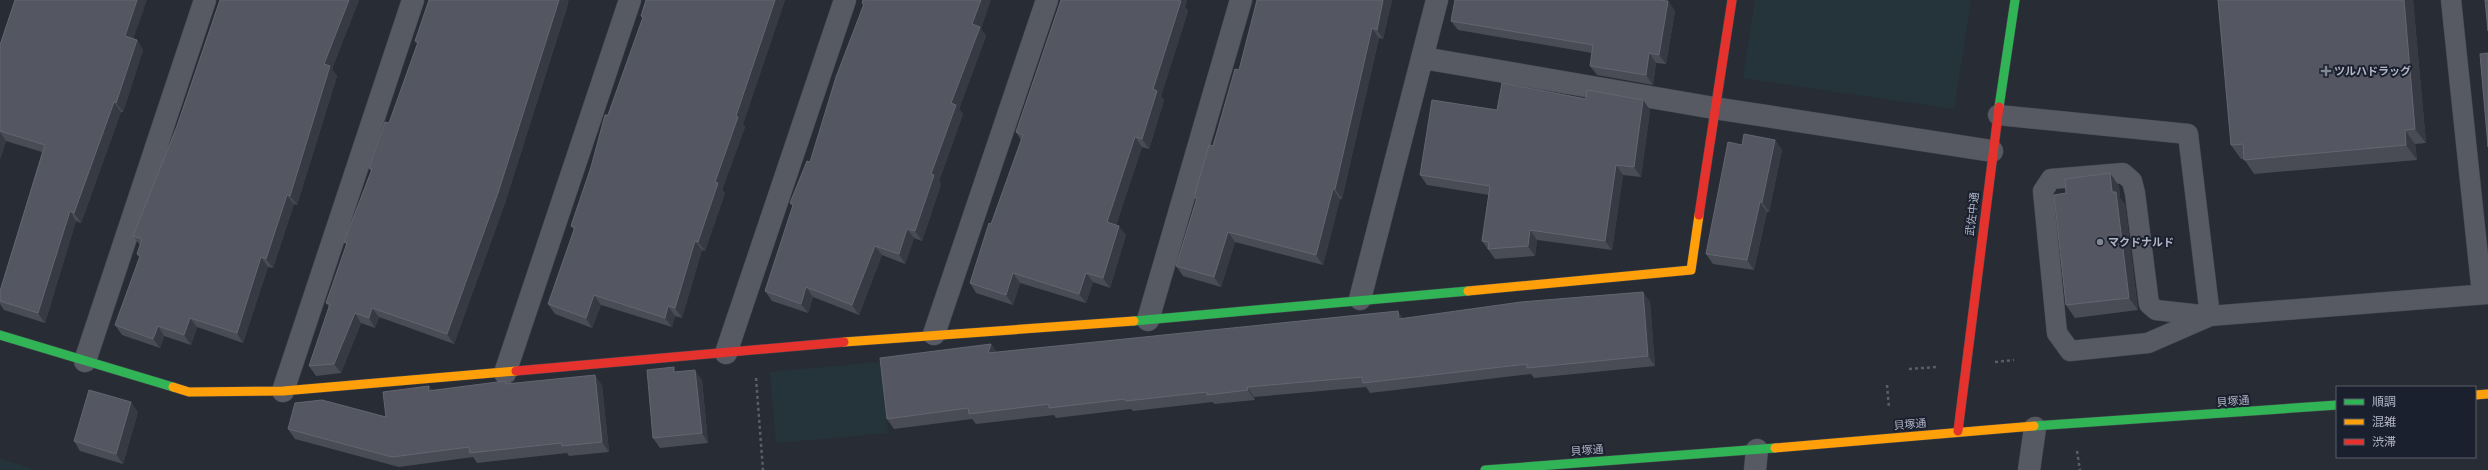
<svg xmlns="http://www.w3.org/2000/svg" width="2488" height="470" font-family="'Roboto Condensed','Noto Sans JP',sans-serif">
<rect width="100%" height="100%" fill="#282c35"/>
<!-- green -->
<path fill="#25343a" d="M 1755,0 L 1971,0 L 1954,109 L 1743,78 Z
M 880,362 L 888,433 L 776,443 L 770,372 Z
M 0,459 L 37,470 L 0,470 Z"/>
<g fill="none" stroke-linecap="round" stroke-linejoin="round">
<!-- lane casing -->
<g stroke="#44474e" stroke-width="21">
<path id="lane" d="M 2451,0 L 2482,294
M 1998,115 L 2188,134 L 2210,316
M 2210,316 L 2148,343 L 2070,351 L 2057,333 L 2043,191 L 2051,179 L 2123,173 L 2132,181 L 2135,193 L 2149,304 L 2156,310 L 2210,316 L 2488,294"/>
</g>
<!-- street casing -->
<g stroke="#44474e" stroke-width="23">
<path id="street" d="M 1423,58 L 1714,108 L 1992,151
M 1360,299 L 1437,0
M 1148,320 L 1241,0
M 934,334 L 1047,0
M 726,353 L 845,0
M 85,361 L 205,0
M 505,373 L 630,0
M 283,391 L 413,0
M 1755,470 L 1757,450
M 2029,470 L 2035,428"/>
</g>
<!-- fast casing -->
<g stroke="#44474e" stroke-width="10">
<path id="fast" d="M 1999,107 L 2015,0
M 1134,321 L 1468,291
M 0,335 L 173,387
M 2034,426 L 2337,405
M 1485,470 L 1775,448"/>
</g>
<!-- slow casing -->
<g stroke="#44474e" stroke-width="10">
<path id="slow" d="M 1468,291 L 1691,270 L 1699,215
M 844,342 L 1134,321
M 173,387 L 189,392 L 283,391 L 516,371
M 2475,395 L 2488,394
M 1775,448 L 2034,426"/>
</g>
<!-- jam casing -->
<g stroke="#44474e" stroke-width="10">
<path id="jam" d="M 1699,215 L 1732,0
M 516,371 L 844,342
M 1958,431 L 1999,107"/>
</g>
<!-- path -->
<path stroke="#5b5e66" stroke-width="2.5" stroke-dasharray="3 3" stroke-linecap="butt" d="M 1995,362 L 2014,360
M 1909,369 L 1936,367
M 756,378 L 763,470
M 1887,385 L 1889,408
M 2077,451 L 2080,470"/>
<!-- lane -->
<use href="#lane" stroke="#575a63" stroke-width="20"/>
<!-- street -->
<use href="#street" stroke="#575a63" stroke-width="22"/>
<!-- fast -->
<use href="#fast" stroke="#30b455" stroke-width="9"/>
<!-- slow -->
<use href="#slow" stroke="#ff9f0a" stroke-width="9"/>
<!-- jam -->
<use href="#jam" stroke="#e5322d" stroke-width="9"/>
</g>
<!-- wall -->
<path fill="#494c55" d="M 220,0 L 359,0 L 332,69 L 337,76 L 297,205 L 294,204 L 273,268 L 268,267 L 243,343 L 197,327 L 191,345 L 164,336 L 160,348 L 122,335 L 115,325 L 140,258 L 137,254 L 140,245 L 133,236 L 177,126 Z
M 646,0 L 785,0 L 743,124 L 745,127 L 722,190 L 725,193 L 705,251 L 702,250 L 682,318 L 675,316 L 672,327 L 601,305 L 592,328 L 555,314 L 548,304 L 574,230 L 571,226 L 591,167 L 608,115 L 643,18 L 641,16 Z
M 1061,0 L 1187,0 L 1185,7 L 1188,11 L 1161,96 L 1164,100 L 1149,149 L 1142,147 L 1116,225 L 1126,235 L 1110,288 L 1093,282 L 1086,303 L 1020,283 L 1013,305 L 976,293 L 970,283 L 1021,140 L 1016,132 Z
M 1257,0 L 1392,0 L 1383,39 L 1379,38 L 1342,199 L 1340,199 L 1323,265 L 1235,242 L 1221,287 L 1183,276 L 1176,266 L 1196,200 L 1194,197 L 1239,70 Z
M 2413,0 L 2426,143 L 2415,144 L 2417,160 L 2254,174 L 2244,159 L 2241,159 L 2231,145 Z
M 1668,1 L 1675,11 L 1666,64 L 1656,63 L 1653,85 L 1597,75 L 1590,66 L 1592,53 L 1458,30 L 1451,21 Z
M 862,3 L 981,29 L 986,36 L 959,109 L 963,114 L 939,181 L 941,184 L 922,241 L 914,238 L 905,264 L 882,255 L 859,315 L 813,297 L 808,313 L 772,301 L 765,291 L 793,206 L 790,203 L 810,162 L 863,5 Z
M 568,4 L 505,203 L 454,344 L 379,317 L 375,328 L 361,323 L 341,373 L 316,376 L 309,366 L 329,307 L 326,303 L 347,245 L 344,242 L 371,171 L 369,168 L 389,123 L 418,45 L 415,41 Z
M 134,39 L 137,40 L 143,50 L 123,112 L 121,112 L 81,223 L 76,221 L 45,323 L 4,310 L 0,304 L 0,291 L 42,152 L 6,141 L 0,159 L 0,45 Z
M 1586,99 L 1643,100 L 1650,110 L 1641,177 L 1623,175 L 1612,250 L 1537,240 L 1535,256 L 1495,259 L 1482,241 L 1489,195 L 1427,185 L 1420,175 L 1497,110 Z
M 1775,140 L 1782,150 L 1769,212 L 1767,212 L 1754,270 L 1713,264 L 1706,254 L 1742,145 Z
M 2119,186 L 2120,198 L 2125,204 L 2138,310 L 2075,318 L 2066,305 L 2066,193 Z
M 1643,292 L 1650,302 L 1655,366 L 1534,378 L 1531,374 L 1370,393 L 1366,387 L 1254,397 L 1255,400 L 1214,404 L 1213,402 L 1133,411 L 1131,409 L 1056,418 L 1054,415 L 976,424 L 972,419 L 894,429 L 887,419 L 991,344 L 997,353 L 1403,319 Z
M 677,371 L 702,380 L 708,443 L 660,448 L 653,438 Z
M 507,384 L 602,385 L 609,452 L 569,456 L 567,453 L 477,463 L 473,457 L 399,467 L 295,439 L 288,429 L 386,417 L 429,386 L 432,390 Z
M 138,412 L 123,464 L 80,451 L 74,441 Z"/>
<!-- shaded-wall -->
<path fill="#373a43" d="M 137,0 L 147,0 L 131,46 L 125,36 Z
M 349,0 L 359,0 L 332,69 L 337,76 L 297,205 L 290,196 L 324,64 Z
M 559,0 L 569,0 L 505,203 L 454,344 L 447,334 Z
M 775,0 L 785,0 L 743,124 L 745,127 L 722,190 L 725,193 L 705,251 L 698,242 L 715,182 L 736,116 Z
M 981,0 L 991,0 L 981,29 L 986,36 L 959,109 L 963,114 L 939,181 L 941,184 L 922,241 L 915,231 L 951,103 L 972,24 Z
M 1177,0 L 1187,0 L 1185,7 L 1188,11 L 1161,96 L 1164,100 L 1149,149 L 1142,139 L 1153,89 Z
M 1383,0 L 1392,0 L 1383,39 L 1377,30 Z
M 2404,0 L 2413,0 L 2426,143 L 2415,129 Z
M 1668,1 L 1675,11 L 1666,64 L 1659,55 Z
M 1372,28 L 1379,38 L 1342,199 L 1335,189 Z
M 137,40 L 143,50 L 123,112 L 116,103 Z
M 1649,53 L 1656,63 L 1653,85 L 1646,75 Z
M 1643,100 L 1650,110 L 1641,177 L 1634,167 Z
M 114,102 L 121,112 L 81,223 L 74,213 Z
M 2405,130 L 2415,144 L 2417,160 L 2406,145 Z
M 0,132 L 6,141 L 0,159 Z
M 1135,137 L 1142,147 L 1114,232 L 1107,222 Z
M 1775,140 L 1782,150 L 1769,212 L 1762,202 Z
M 1616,165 L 1623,175 L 1612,250 L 1605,241 Z
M 2110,173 L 2119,186 L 2120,198 L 2125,204 L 2138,310 L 2129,298 Z
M 1333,189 L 1340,199 L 1323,265 L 1316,255 Z
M 287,195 L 294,204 L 273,268 L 266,259 Z
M 1760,202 L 1767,212 L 1754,270 L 1747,260 Z
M 70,211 L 76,221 L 45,323 L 38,313 Z
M 1119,226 L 1126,235 L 1110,288 L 1103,278 Z
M 907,229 L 914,238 L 905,264 L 899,254 Z
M 1530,230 L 1537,240 L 1535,256 L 1528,246 Z
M 1228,232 L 1235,242 L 1221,287 L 1214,277 Z
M 695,241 L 702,250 L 682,318 L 675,308 Z
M 875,246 L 882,255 L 859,315 L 852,305 Z
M 261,257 L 268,267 L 243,343 L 237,333 Z
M 1013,273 L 1020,283 L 1013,305 L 1006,295 Z
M 1086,273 L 1093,282 L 1086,303 L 1079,294 Z
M 806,287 L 813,297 L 808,313 L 801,304 Z
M 1643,292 L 1650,302 L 1655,366 L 1648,356 Z
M 594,295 L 601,305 L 592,328 L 586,318 Z
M 668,306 L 675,316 L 672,327 L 665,318 Z
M 372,308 L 379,317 L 375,328 L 369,318 Z
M 1398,311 L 1405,321 L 1399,319 Z
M 355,313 L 361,323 L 341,373 L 334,364 Z
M 190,318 L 197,327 L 191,345 L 184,335 Z
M 158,326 L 164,336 L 160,348 L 153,339 Z
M 991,344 L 998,354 L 988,353 Z
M 695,370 L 702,380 L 708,443 L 702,433 Z
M 595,375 L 602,385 L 609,452 L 602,442 Z
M 429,386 L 436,396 L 428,391 Z
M 1247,387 L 1254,397 L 1255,400 L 1248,390 Z
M 131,402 L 138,412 L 123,464 L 116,454 Z"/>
<!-- building -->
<path fill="#545761" stroke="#636671" d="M 15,0 L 137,0 L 125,36 L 137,40 L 116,103 L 114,102 L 74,213 L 70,211 L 38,313 L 0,301 L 0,291 L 45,145 L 0,131 L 0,45 Z
M 220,0 L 349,0 L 324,64 L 330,66 L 290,196 L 287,195 L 266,259 L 261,257 L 237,333 L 190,318 L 184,335 L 158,326 L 153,339 L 115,325 L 140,256 L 137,254 L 142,239 L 133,236 L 177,126 Z
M 429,0 L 559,0 L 498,193 L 447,334 L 372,308 L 369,318 L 355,313 L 334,364 L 309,366 L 330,304 L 326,303 L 347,243 L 344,242 L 372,169 L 369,168 L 385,122 L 389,123 L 418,42 L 415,41 Z
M 646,0 L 775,0 L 736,116 L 738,117 L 715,182 L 718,183 L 698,242 L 695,241 L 675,308 L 668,306 L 665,318 L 594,295 L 586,318 L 548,304 L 575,227 L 571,226 L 591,167 L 605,115 L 608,115 L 643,17 L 641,16 Z
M 863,0 L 981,0 L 972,24 L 980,27 L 951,103 L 956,105 L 931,174 L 934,175 L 915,231 L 907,229 L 899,254 L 875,246 L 852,305 L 806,287 L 801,304 L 765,291 L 793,205 L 790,203 L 807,161 L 810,162 L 836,77 L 864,4 L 862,3 Z
M 1061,0 L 1177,0 L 1181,1 L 1153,89 L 1157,91 L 1142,139 L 1135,137 L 1107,222 L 1119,226 L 1103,278 L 1086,273 L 1079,294 L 1013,273 L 1006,295 L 970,283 L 989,223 L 991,224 L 1023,135 L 1016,132 Z
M 1257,0 L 1383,0 L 1377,30 L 1372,28 L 1335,189 L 1333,189 L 1316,255 L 1228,232 L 1214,277 L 1176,266 L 1197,198 L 1194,197 L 1209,145 L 1213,146 L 1235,69 L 1239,70 Z
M 1455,0 L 1659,0 L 1668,1 L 1659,55 L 1649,53 L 1646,75 L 1590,66 L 1593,45 L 1451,21 Z
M 2218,0 L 2404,0 L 2415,129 L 2405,130 L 2406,145 L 2244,160 L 2243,144 L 2231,145 Z
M 2485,0 L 2488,0 L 2488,31 Z
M 2488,53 L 2488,147 L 2480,54 Z
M 1502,83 L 1586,99 L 1587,90 L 1643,100 L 1634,167 L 1616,165 L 1605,241 L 1530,230 L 1528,246 L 1488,249 L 1489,242 L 1482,241 L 1490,186 L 1420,175 L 1432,100 L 1497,110 Z
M 1744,134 L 1775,140 L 1762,202 L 1760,202 L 1747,260 L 1706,254 L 1728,142 L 1742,145 Z
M 2110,173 L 2112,192 L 2116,192 L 2129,298 L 2066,305 L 2054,195 L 2066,193 L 2065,179 Z
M 1643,292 L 1648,356 L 1527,368 L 1527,364 L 1363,383 L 1362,377 L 1247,387 L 1248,390 L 1207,395 L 1207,392 L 1126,401 L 1125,399 L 1049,408 L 1049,404 L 969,414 L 968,408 L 887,419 L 880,358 L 991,344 L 988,353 L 1398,311 L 1399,319 L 1521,302 Z
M 674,367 L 674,372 L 695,370 L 702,433 L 653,438 L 647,370 Z
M 595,375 L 602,442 L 562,446 L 561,443 L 470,453 L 469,447 L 392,457 L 288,429 L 295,403 L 322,400 L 386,417 L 383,392 L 429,386 L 428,391 L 505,381 L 506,384 Z
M 89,390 L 131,402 L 116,454 L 74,441 Z"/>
<!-- markers -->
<g fill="#818693" stroke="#1b202f" stroke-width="1.5">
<path d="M2324 65h4v4h4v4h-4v4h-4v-4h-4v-4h4z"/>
<circle cx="2100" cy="242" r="4"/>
</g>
<g text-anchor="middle" stroke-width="4" stroke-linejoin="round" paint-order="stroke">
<!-- poi labels -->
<g font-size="11" font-weight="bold" fill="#b1b6c6" stroke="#1b202f" text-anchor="start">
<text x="2334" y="75">ツルハドラッグ</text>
<text x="2108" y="246">マクドナルド</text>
</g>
<!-- street labels -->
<g font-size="11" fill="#b1b6c6" stroke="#1b202f">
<text transform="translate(1972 214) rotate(-83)" y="4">武佐中通</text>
<text transform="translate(2233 401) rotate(-4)" y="4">貝塚通</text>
<text transform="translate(1910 424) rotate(-5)" y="4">貝塚通</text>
<text transform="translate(1587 450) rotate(-4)" y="4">貝塚通</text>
</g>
</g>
<!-- legend -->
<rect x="2336" y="386" width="140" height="72" fill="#1b202f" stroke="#575c6b"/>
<rect x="2344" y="399" width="20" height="6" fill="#30b455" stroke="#575c6b"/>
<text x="2372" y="406" font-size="12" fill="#b1b6c6">順調</text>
<rect x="2344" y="419" width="20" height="6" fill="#ff9f0a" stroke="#575c6b"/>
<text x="2372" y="426" font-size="12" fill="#b1b6c6">混雑</text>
<rect x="2344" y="439" width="20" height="6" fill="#e5322d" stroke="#575c6b"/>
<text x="2372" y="446" font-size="12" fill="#b1b6c6">渋滞</text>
</svg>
